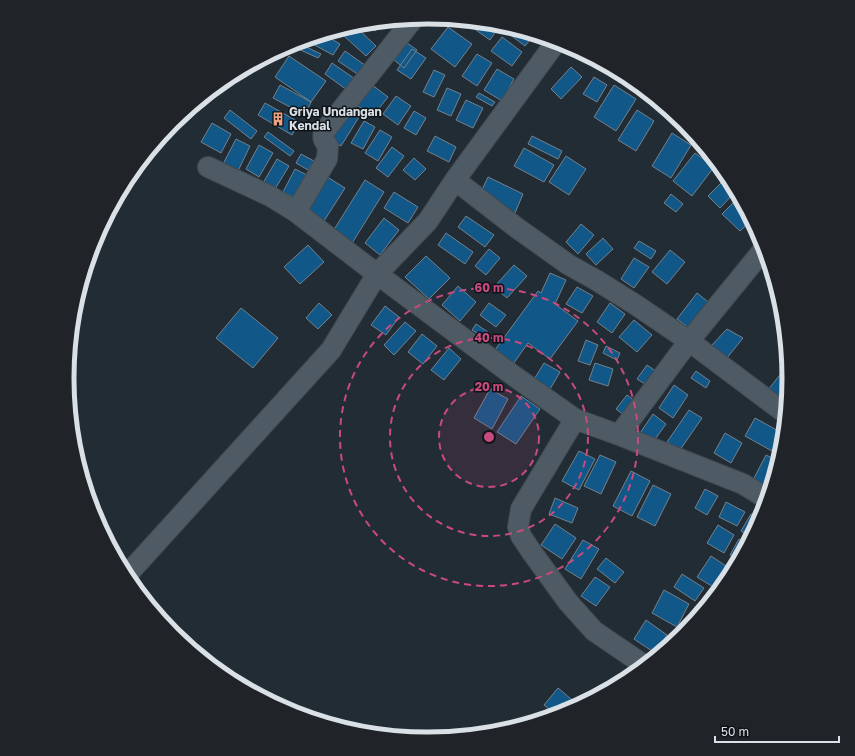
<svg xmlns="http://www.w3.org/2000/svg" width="855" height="756" font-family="'Golos Text',sans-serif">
<rect width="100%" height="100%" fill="#222c35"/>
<!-- building -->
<path fill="#115787" stroke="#75818b" d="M 462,20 L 498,24 L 500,25 L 490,40 Z
M 376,22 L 380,25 L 375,31 L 364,23 Z
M 354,25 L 376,46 L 366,56 L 344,36 Z
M 448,27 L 472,44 L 455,67 L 431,49 Z
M 508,27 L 534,35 L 525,46 L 505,31 Z
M 323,34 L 340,44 L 333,55 L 309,42 L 311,38 Z
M 502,37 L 522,52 L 512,66 L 491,51 Z
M 296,42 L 321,54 L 318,58 L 294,47 Z
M 407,43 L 417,50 L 404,68 L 394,60 Z
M 412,49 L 426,58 L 411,79 L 397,70 Z
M 345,51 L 366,66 L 359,75 L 338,61 Z
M 477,54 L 492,63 L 477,86 L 462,76 Z
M 289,56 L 326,81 L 311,102 L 275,77 Z
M 332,63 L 355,79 L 347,90 L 325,74 Z
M 571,67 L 582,77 L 561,99 L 551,89 Z
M 497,69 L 514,79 L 502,101 L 484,90 Z
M 434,70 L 445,75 L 434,97 L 423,92 Z
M 594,77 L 607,85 L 597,102 L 583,94 Z
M 367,81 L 388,97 L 372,117 L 352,101 Z
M 280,85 L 311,102 L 305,115 L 273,98 Z
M 614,85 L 636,99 L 616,131 L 594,117 Z
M 447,88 L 461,94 L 451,116 L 437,110 Z
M 479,93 L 495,102 L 492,106 L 476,97 Z
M 396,96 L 411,106 L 398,125 L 383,114 Z
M 466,100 L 483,108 L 473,128 L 456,120 Z
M 265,103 L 299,122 L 292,135 L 258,115 Z
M 230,110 L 257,131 L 251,139 L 224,118 Z
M 346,110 L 359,117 L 341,146 L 328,138 Z
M 637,110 L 654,121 L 636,151 L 618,140 Z
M 414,111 L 426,118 L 416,135 L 404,128 Z
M 364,121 L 375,127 L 363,149 L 351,143 Z
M 212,123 L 231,134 L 221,153 L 201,142 Z
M 380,130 L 392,137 L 378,161 L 365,153 Z
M 268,132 L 294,151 L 290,156 L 264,137 Z
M 672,133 L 691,145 L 671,178 L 652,166 Z
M 435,136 L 456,147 L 449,162 L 427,151 Z
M 532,136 L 562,151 L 558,159 L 528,144 Z
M 236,139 L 250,146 L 238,171 L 223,164 Z
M 259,145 L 273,153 L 259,177 L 246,169 Z
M 392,147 L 404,156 L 388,177 L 376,168 Z
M 524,148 L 554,165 L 544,182 L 514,166 Z
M 695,153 L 714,167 L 692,196 L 673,181 Z
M 301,154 L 314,161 L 308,170 L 296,163 Z
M 566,156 L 586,169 L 569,195 L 549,182 Z
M 414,158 L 426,169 L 415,180 L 403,170 Z
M 277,159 L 289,166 L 275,189 L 263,183 Z
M 295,169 L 309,176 L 296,199 L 283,192 Z
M 321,173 L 345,188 L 324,221 L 300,206 Z
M 488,177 L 523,194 L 515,213 L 479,196 Z
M 727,177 L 735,192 L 720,208 L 708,196 Z
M 365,180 L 384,192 L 349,248 L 330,236 Z
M 394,192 L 418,207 L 408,223 L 384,208 Z
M 671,194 L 683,204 L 676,212 L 664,203 Z
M 735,201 L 746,211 L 751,221 L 740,231 L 722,214 Z
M 466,216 L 494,235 L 485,247 L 458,227 Z
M 384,218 L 399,230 L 380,255 L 365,243 Z
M 581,224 L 594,235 L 578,254 L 566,242 Z
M 446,233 L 473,252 L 465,264 L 438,245 Z
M 603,238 L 613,249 L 596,265 L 586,254 Z
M 639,241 L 656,251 L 651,259 L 634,248 Z
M 308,245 L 324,262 L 300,284 L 284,267 Z
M 489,249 L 500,258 L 486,275 L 475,266 Z
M 670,250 L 685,262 L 667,284 L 652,272 Z
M 426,256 L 450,278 L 429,299 L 405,277 Z
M 634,258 L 649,267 L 634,288 L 621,279 Z
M 514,265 L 527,276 L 507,298 L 494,287 Z
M 550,273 L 566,280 L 555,304 L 578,321 L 550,359 L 528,343 L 511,367 L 492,354 L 538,291 L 541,293 Z
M 458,286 L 476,302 L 460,321 L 442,305 Z
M 577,287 L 593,296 L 582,313 L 566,304 Z
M 697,293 L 712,305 L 693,331 L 677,319 Z
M 319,303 L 332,315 L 318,329 L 306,318 Z
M 489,303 L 506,315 L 496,327 L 480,315 Z
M 610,303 L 625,314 L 612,333 L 597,322 Z
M 385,306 L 399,317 L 386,335 L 371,325 Z
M 241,308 L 278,338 L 253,368 L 216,338 Z
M 634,320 L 652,335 L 637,352 L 619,337 Z
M 405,322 L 416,331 L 394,355 L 384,345 Z
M 476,324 L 488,332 L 484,337 L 472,330 Z
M 727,329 L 743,338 L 726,359 L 711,346 Z
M 422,334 L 437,346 L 423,364 L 408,352 Z
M 586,340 L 598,345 L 590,365 L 578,361 Z
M 606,346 L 620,353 L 617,360 L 603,353 Z
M 449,348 L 461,359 L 444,380 L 431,370 Z
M 786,349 L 787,363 L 780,359 Z
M 544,363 L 560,372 L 549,391 L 533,381 Z
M 595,363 L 613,369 L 608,386 L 589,380 Z
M 647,365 L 660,374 L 651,388 L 637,379 Z
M 696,371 L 710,381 L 706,388 L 691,378 Z
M 783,371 L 788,374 L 788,378 L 787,397 L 783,402 L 768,390 Z
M 674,385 L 688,395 L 673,418 L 659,408 Z
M 490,389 L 508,399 L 492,429 L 474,418 Z
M 627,395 L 639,404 L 628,418 L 616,409 Z
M 521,396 L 540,409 L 516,444 L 497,432 Z
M 689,410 L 702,418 L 680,450 L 667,442 Z
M 653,414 L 666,424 L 653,442 L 640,433 Z
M 755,418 L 782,433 L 772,451 L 745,436 Z
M 725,433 L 742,443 L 731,463 L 714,453 Z
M 579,451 L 595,459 L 579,490 L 562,481 Z
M 600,455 L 616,462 L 601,494 L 584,486 Z
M 766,455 L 778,461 L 773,478 L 765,492 L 751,484 Z
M 631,471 L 650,481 L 632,516 L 613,506 Z
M 653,485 L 671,494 L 655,526 L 637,517 Z
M 705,489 L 718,496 L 707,515 L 695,508 Z
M 555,498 L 578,508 L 572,523 L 549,514 Z
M 726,502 L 745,512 L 737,526 L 719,517 Z
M 751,514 L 760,519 L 750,536 L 741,531 Z
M 555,524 L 576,538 L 562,559 L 541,545 Z
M 718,525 L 734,535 L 724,553 L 707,543 Z
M 739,539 L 747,543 L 738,559 L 730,555 Z
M 583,540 L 599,549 L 581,579 L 565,569 Z
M 711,556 L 732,570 L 728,579 L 718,590 L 697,577 Z
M 606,558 L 624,572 L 615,583 L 597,569 Z
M 682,574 L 704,588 L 695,601 L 674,587 Z
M 595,577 L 610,587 L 596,606 L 581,596 Z
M 664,590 L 689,604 L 677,627 L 652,613 Z
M 692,611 L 698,615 L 681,634 L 679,633 Z
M 646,620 L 667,635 L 655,653 L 634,639 Z
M 558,688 L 578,705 L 565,712 L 556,715 L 544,705 Z"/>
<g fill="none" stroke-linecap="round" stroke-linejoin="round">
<!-- minor casing -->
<g stroke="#414a51" stroke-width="22">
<path id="minor" d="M 208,167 L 270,196 L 296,212 L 377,274 L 514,376 L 575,419 L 619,435 L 743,484 L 766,498
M 455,180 L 517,228 L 569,265 L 596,280 L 636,305 L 689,341 L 785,413
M 296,212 L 327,159 L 328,146 C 324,141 322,138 324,132 L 414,18
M 575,419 L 521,509 L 518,527 L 521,536 L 531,551 L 568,602 L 594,631 L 644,665
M 619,435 L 689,341 L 764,249
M 126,576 L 331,350 L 377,274 L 428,221 L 455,180 L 556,42"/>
</g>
<!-- minor -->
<use href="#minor" stroke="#4e5a64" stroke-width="20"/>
</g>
<!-- distance rings -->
<circle cx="489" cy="437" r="50" fill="#c84a7e" fill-opacity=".12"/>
<g fill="none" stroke="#c84a7e" stroke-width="2" stroke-dasharray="7 5">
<circle cx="489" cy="437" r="50"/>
<circle cx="489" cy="437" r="99"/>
<circle cx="489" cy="437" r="149"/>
</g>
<!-- icons -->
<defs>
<g id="building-bare" transform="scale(1.08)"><path d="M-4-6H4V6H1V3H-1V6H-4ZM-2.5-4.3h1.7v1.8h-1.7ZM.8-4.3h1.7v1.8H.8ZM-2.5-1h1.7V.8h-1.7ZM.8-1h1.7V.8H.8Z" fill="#f2a17e" stroke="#101418" stroke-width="2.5" paint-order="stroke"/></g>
</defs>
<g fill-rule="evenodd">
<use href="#building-bare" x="278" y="119"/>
</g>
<g text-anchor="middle" stroke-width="3" stroke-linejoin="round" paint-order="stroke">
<!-- poi labels -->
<g font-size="12" font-weight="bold" fill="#d9e0e6" stroke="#101418" text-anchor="start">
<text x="289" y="116">Griya Undangan<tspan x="289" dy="14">Kendal</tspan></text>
</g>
</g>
<!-- crop -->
<path d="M0 0H855V756H0ZM74 378a354 354 0 1 1 708 0a354 354 0 1 1-708 0Z" fill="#202428" fill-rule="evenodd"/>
<path fill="none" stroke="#d9e0e6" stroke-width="5" d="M74 378a354 354 0 1 1 708 0a354 354 0 1 1-708 0Z"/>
<circle cx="489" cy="437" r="6" fill="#c84a7e" stroke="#101418" stroke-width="2"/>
<g font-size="12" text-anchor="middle" font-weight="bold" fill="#c84a7e" stroke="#101418" stroke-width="3" stroke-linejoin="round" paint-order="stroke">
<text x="489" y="292">60 m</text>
<text x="489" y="342">40 m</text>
<text x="489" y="391">20 m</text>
</g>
<!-- scale -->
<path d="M715 736v6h124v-6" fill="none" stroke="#d9e0e6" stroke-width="2"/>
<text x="721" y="736" font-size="12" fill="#d9e0e6" stroke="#101418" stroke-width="3" paint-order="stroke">50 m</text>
</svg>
